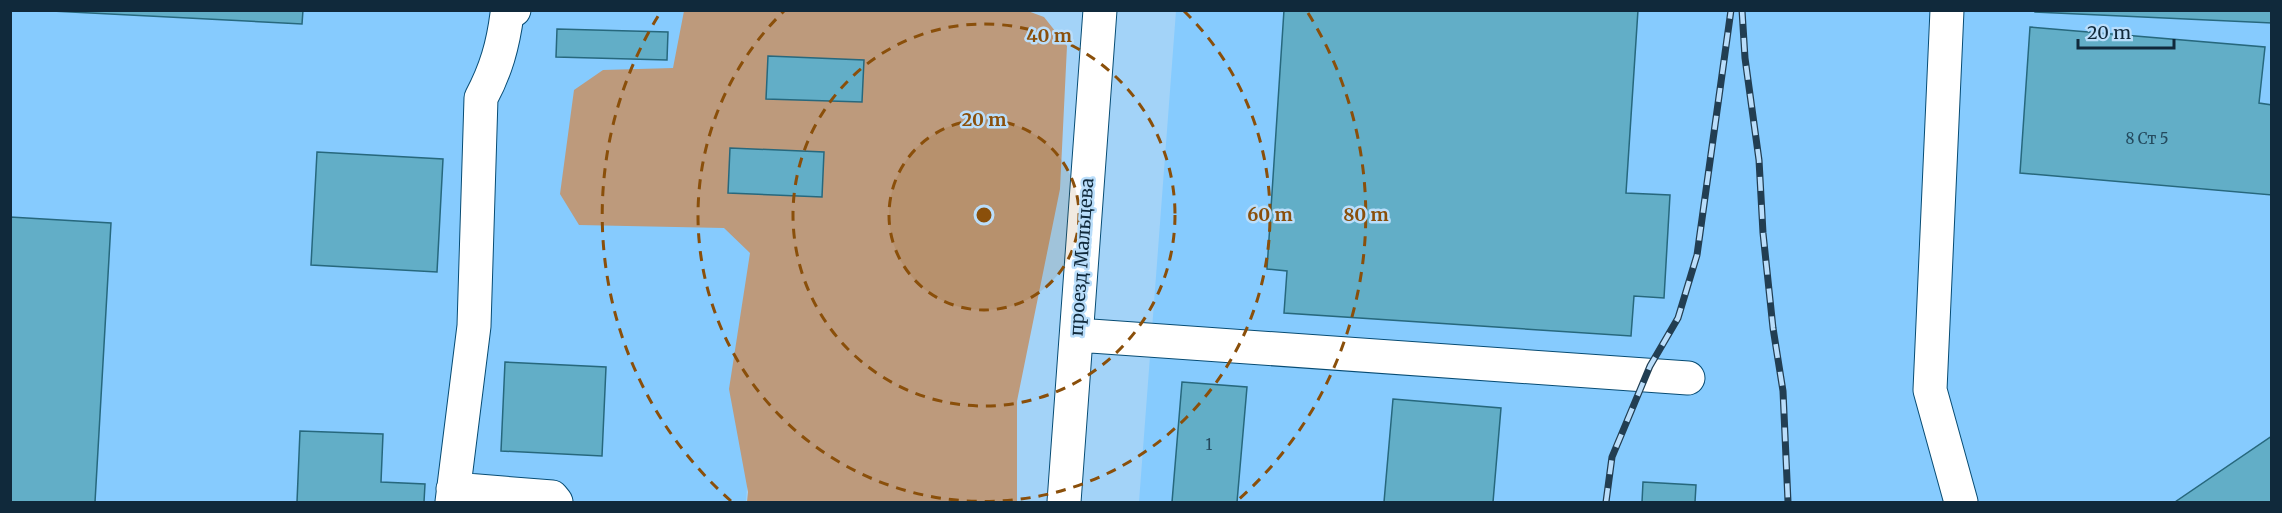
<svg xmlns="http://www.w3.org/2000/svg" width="2282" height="513" font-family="Merriweather,serif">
<rect width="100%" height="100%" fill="#a3d3f8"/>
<!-- built -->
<path fill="#86cbfe" d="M 10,11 L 780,11 L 746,502 L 11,502 Z
M 1176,11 L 2271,11 L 2271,502 L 1139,502 Z"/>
<!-- green -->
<path fill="#bd9a7c" d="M 1025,10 L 1044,17 L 1067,46 L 1060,189 L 1017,401 L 1017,502 L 747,502 L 748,492 L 729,389 L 750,253 L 724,228 L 579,225 L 560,194 L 574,90 L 603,70 L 673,68 L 684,11 Z"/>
<!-- building -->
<path fill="#62aec7" stroke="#27687d" stroke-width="1.5" d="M 32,10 L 303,10 L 302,24 Z
M 1284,10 L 1638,10 L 1626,193 L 1670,195 L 1664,298 L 1634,296 L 1631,336 L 1284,313 L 1287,271 L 1267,269 Z
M 2272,10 L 2272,23 L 2035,12 L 2035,10 Z
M 2030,27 L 2265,47 L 2259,103 L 2272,105 L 2272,195 L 2020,173 Z
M 557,29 L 668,32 L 667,60 L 556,57 Z
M 768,56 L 864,60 L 862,102 L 766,99 Z
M 730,148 L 824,152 L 822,197 L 728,193 Z
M 317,152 L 443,159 L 437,272 L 311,265 Z
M 10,217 L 111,223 L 95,502 L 10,502 Z
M 505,362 L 606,367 L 602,456 L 501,451 Z
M 1182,382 L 1247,387 L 1237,502 L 1172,502 Z
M 1393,399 L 1501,408 L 1493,502 L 1384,502 Z
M 300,431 L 383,434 L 381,482 L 425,484 L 424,502 L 297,502 Z
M 2272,436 L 2272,502 L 2175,502 Z
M 1643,482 L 1696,485 L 1695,502 L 1642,502 Z"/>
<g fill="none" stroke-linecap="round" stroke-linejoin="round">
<!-- minor casing -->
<g stroke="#074c74" stroke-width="35">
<path id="minor" d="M 1947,10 L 1930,390 L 1961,502
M 1077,335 L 1688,378
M 453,489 L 552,497 L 556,502
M 452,502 L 474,326 L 481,98 C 496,70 503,45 507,14 L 514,10
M 1064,502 L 1100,10"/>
</g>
<!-- minor -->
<use href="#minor" stroke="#fff" stroke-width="33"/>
<!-- rail casing -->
<g stroke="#223e52" stroke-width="7">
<path id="rail" d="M 1742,10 L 1745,58 L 1759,160 L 1763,233 L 1773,328 L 1783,391 L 1788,502
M 1606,502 L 1612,457 L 1650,366 L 1678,318 L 1697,255 L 1731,10"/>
</g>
<!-- rail -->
<use href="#rail" stroke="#badefb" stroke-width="4.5" stroke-dasharray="14" stroke-linecap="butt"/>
</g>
<!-- distance rings -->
<circle cx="984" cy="215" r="95" fill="#8a4f0a" fill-opacity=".12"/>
<g fill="none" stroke="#8a4f0a" stroke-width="3" stroke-dasharray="10 8">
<circle cx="984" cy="215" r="95"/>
<circle cx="984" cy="215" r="191"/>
<path d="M1184 11A286 286 0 1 1 784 11"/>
<path d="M731 501A382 382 0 0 1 660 13M1308 13A382 382 0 0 1 1237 501"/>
</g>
<g text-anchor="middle" stroke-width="5" stroke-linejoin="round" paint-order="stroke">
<!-- number labels -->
<g font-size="15" fill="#244a5e">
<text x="2147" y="144">8 Ст 5</text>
<text x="1209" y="450">1</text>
</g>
<!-- street labels -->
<g font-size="18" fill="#10293b" stroke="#badefb">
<text transform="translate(1082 257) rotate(-86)" y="6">проезд Мальцева</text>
</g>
</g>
<circle cx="984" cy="215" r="9" fill="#8a4f0a" stroke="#badefb" stroke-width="3"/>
<g font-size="18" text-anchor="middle" font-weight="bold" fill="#8a4f0a" stroke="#badefb" stroke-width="5" stroke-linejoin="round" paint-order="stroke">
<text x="1049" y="42">40 m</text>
<text x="984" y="126">20 m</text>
<text x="1270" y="221">60 m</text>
<text x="1366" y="221">80 m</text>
</g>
<!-- border -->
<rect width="2282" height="513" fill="none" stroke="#10293b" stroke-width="24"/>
<!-- scale -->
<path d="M2078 39v9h96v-9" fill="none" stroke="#10293b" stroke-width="3"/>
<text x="2087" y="39" font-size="18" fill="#10293b" stroke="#badefb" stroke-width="4.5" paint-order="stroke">20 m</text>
</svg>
